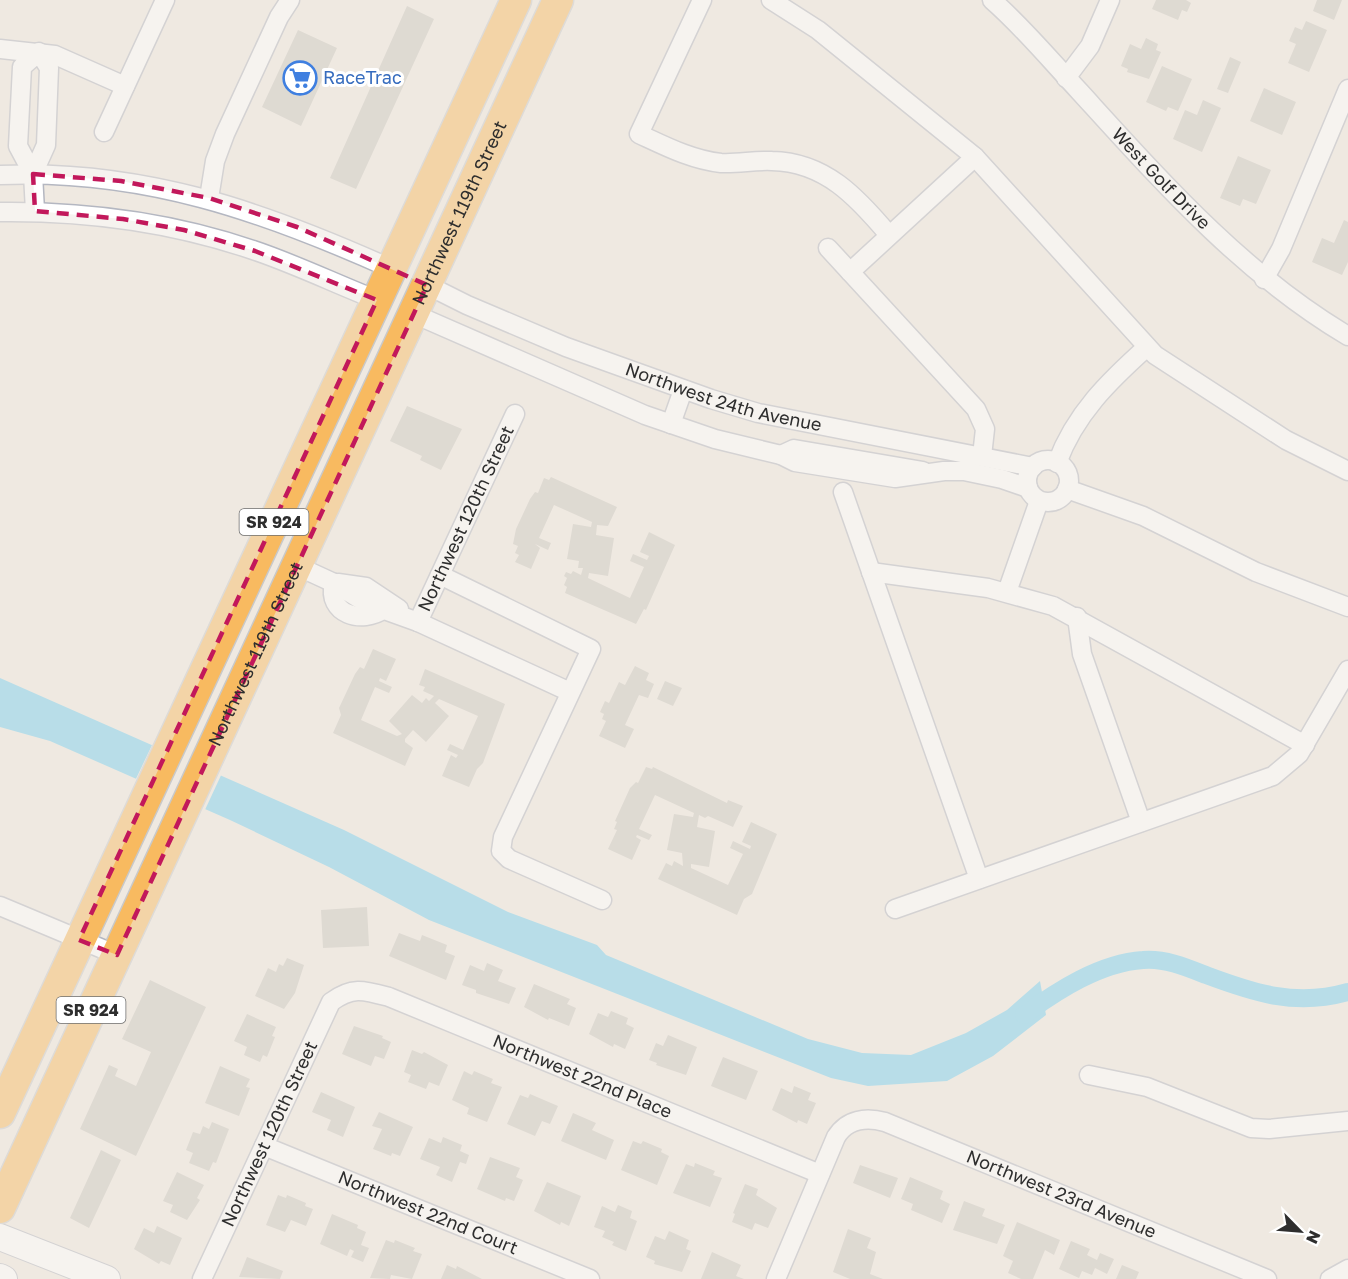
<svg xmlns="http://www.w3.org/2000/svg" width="1348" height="1279" font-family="'Golos Text',sans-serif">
<rect width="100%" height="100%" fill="#efe9e1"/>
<!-- water -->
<path fill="#75cff0" d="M 0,678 L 344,830 L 508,912 L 597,945 L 606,955 L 808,1039 L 862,1053 L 911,1055 L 966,1033 L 1007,1010 L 1040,981 L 1046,1015 L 993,1056 L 947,1081 L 868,1086 L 831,1078 L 429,920 L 329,867 L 230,820 L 50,741 L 0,727 Z"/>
<!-- pier -->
<path fill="#efe9e1" d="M 153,743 L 223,771 L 204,812 L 134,783 Z"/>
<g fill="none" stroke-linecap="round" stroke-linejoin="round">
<!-- canal -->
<path stroke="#75cff0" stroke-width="18" d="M 1024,1015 C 1058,990 1100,963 1143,960 C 1164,958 1186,967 1206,975 C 1254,993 1296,1007 1348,992"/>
</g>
<!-- building -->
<path fill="#cbc7bf" d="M 1156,0 L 1186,0 L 1191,3 L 1187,12 L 1182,10 L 1178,20 L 1152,9 Z
M 1317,0 L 1342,0 L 1334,20 L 1313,11 Z
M 407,6 L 434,19 L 356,189 L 330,178 Z
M 1306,21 L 1327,30 L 1309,72 L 1288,63 L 1296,44 L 1289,41 L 1295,27 L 1302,30 Z
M 298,30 L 337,48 L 301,126 L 262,107 Z
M 1146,38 L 1158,44 L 1156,50 L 1161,52 L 1149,79 L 1127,72 L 1128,69 L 1121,66 L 1130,44 L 1141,49 Z
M 1230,57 L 1241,62 L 1228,93 L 1217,89 Z
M 1162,66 L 1192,79 L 1178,111 L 1168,107 L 1166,111 L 1146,102 Z
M 1264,88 L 1296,102 L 1282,135 L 1250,121 Z
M 1203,100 L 1221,108 L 1202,152 L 1173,139 L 1185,110 L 1197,115 Z
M 1238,156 L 1271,170 L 1256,204 L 1243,199 L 1240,206 L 1220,198 Z
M 1344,220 L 1348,222 L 1348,262 L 1342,275 L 1312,262 L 1322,238 L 1334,243 Z
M 407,406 L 462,429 L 441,470 L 420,460 L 422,456 L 390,441 Z
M 551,477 L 617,507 L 608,526 L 597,525 L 596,535 L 614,538 L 608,576 L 589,573 L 588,578 L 630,598 L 644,567 L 630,561 L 633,554 L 647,560 L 649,556 L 640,552 L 649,532 L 675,545 L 646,610 L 644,609 L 636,624 L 565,593 L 567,587 L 564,585 L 567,578 L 564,576 L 566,572 L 571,574 L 573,571 L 581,575 L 583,568 L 578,568 L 579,561 L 567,559 L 573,524 L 591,527 L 592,522 L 554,505 L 539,538 L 551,543 L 548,550 L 535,544 L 540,548 L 531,569 L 515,562 L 519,555 L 515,553 L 518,546 L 513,544 L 516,529 L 530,499 L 535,492 L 538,493 L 544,478 L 549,480 Z
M 373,649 L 396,659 L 386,681 L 380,678 L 379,681 L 392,687 L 389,693 L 375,687 L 361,720 L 397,736 L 402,734 L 389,721 L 412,695 L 422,703 L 426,698 L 429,701 L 434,696 L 423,691 L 425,687 L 419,685 L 425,669 L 505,704 L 483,763 L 477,769 L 469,787 L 442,776 L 451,755 L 456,758 L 458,755 L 447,750 L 450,744 L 463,750 L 478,716 L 439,699 L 435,703 L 449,716 L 426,742 L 413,730 L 405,739 L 405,742 L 413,748 L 405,766 L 333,733 L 341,715 L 339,708 L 355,674 L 360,667 L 364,669 Z
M 635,666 L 649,673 L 646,680 L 654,684 L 648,698 L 639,695 L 625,725 L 634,729 L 625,748 L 599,736 L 606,721 L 602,719 L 604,714 L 600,712 L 605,701 L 609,703 L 619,682 L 625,685 Z
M 665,681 L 682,688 L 673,706 L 657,699 Z
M 646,767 L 652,769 L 653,767 L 727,803 L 728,800 L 743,806 L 733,827 L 708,816 L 705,818 L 699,815 L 697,827 L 715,831 L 709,867 L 691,864 L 691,868 L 728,885 L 743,854 L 730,848 L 733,841 L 750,849 L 751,846 L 742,842 L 751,822 L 777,834 L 752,894 L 744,899 L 737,915 L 658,879 L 666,863 L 672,866 L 674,861 L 683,866 L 682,853 L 667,850 L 674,814 L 693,817 L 694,813 L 655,795 L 639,829 L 652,835 L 649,840 L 637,835 L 636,837 L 641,840 L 632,860 L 608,849 L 617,830 L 614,829 L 617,822 L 615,821 L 630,788 L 636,782 L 638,783 Z
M 367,907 L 369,946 L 323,948 L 321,910 Z
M 399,933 L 420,941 L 422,935 L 447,945 L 445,952 L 455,956 L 446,980 L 389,956 Z
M 287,958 L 304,965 L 295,993 L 284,1009 L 255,996 L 268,968 L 276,972 L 279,964 L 283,966 Z
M 487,963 L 503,970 L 498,981 L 516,988 L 509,1004 L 476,993 L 476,990 L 462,985 L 470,965 L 484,971 Z
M 150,980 L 206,1007 L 136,1156 L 80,1129 L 109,1065 L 118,1069 L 115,1076 L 136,1086 L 151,1052 L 122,1039 Z
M 534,984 L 570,999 L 567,1004 L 576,1008 L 569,1026 L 549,1018 L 548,1020 L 524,1007 Z
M 611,1011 L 628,1018 L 626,1024 L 634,1028 L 625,1049 L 614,1044 L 613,1047 L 589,1034 L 598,1013 L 608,1017 Z
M 247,1014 L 276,1027 L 272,1036 L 275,1037 L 267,1057 L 263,1055 L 260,1062 L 244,1055 L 247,1047 L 234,1041 Z
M 354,1026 L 383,1036 L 382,1038 L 391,1042 L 384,1059 L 375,1056 L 371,1066 L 342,1054 Z
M 668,1035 L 697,1047 L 686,1075 L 656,1065 L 657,1063 L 649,1060 L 656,1043 L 663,1046 Z
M 412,1050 L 422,1054 L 424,1052 L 448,1065 L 439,1086 L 429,1082 L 426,1089 L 408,1082 L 411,1075 L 404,1072 Z
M 723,1057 L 758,1071 L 746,1100 L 711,1086 Z
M 220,1066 L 250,1079 L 246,1087 L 250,1088 L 239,1116 L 205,1103 Z
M 464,1071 L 472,1075 L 474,1071 L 493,1079 L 491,1083 L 502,1087 L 487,1122 L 467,1114 L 469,1108 L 452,1100 Z
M 794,1086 L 811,1093 L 808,1100 L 816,1103 L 807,1124 L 798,1120 L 797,1123 L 772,1110 L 781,1088 L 792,1093 Z
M 321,1092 L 355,1107 L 343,1137 L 327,1130 L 331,1120 L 312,1112 Z
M 530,1094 L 558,1106 L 550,1124 L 542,1121 L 535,1136 L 507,1124 L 520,1095 L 528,1098 Z
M 379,1112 L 413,1127 L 400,1156 L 392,1153 L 391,1156 L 373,1149 L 382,1129 L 372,1126 Z
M 573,1113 L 596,1123 L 592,1130 L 614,1140 L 606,1160 L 561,1141 Z
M 212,1122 L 229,1129 L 216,1163 L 213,1162 L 209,1171 L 189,1163 L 193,1153 L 186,1150 L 193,1132 L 200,1134 L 203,1126 L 209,1129 Z
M 443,1137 L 462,1145 L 460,1151 L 469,1155 L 466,1164 L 460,1162 L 452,1182 L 436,1175 L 440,1167 L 420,1159 L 429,1138 L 441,1143 Z
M 633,1141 L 641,1144 L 643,1141 L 662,1149 L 661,1152 L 669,1156 L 657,1185 L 621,1170 Z
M 101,1150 L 121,1160 L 89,1228 L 70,1218 Z
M 490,1157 L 520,1168 L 516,1177 L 523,1180 L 514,1201 L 506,1198 L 505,1201 L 477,1189 Z
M 695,1163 L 715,1171 L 713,1175 L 722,1178 L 710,1207 L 673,1193 L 686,1164 L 694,1167 Z
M 860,1165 L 898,1178 L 890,1198 L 853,1183 Z
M 177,1172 L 204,1185 L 197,1198 L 200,1200 L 187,1220 L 170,1212 L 173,1205 L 163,1201 Z
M 910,1177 L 943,1191 L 940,1199 L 950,1204 L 942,1223 L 911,1210 L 913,1204 L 901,1199 Z
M 547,1182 L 581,1196 L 569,1226 L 561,1222 L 560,1225 L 534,1211 Z
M 745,1184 L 758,1189 L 756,1195 L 777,1208 L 768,1228 L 755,1223 L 752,1230 L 732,1222 L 735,1214 L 733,1213 Z
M 278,1195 L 286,1198 L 287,1195 L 306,1203 L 305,1206 L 313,1209 L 306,1226 L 291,1220 L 285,1232 L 266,1225 Z
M 964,1201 L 985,1209 L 982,1216 L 1005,1225 L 997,1244 L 953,1230 Z
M 618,1205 L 632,1211 L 630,1218 L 637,1221 L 626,1251 L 612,1245 L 614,1242 L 602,1237 L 605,1231 L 594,1227 L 602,1206 L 615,1212 Z
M 332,1214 L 358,1225 L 357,1228 L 366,1232 L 361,1245 L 369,1248 L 363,1262 L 351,1257 L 354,1251 L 350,1249 L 347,1256 L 320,1244 Z
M 1017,1222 L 1060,1240 L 1054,1255 L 1045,1250 L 1033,1279 L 1021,1279 L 1008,1273 L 1013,1261 L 1003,1256 Z
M 157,1226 L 182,1238 L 170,1265 L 161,1261 L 159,1264 L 134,1249 L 144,1228 L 154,1233 Z
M 848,1229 L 871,1238 L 867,1248 L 876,1252 L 870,1274 L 883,1279 L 850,1279 L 833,1272 Z
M 669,1231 L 689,1240 L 686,1249 L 691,1251 L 682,1272 L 654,1264 L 655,1261 L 646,1257 L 655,1236 L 665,1240 Z
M 386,1240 L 394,1243 L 395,1240 L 415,1248 L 413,1251 L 422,1254 L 412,1279 L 391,1275 L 390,1279 L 370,1278 Z
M 1071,1241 L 1090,1249 L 1087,1255 L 1097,1260 L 1100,1253 L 1114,1259 L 1107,1274 L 1095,1268 L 1092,1275 L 1082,1271 L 1079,1278 L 1059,1269 Z
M 712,1252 L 741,1265 L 736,1276 L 744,1279 L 701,1279 Z
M 247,1257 L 283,1271 L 280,1279 L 239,1277 Z
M 447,1265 L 456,1269 L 457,1266 L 482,1279 L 441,1279 Z
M 1122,1265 L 1139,1272 L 1136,1279 L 1116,1279 Z"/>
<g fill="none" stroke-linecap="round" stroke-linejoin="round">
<!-- minor casing -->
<g stroke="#b4b7c1" stroke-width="21">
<g id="minor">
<path d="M 702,0 L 639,134 C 665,146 692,160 721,163 C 738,164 755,160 772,161 C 825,162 857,197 889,235"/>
<path d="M 771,0 L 818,30 L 975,157 L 1155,355 L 1286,440 L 1348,471"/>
<path id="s1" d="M 992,0 C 1024,28 1051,61 1080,92 C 1162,182 1242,273 1348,336"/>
<path d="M 0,49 L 55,55 L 125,86"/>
<path d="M 1066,78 L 1090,46 L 1110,0"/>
<path d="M 104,132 L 165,0"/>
<path d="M 33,174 L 46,145 L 49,68 L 39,52 L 22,67 L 18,146 L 33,174 L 35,211"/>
<path d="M 0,175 C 143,169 263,211 392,269"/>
<path d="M 209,198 L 215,161 L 225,134 L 279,17 L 290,0"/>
<path d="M 0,212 C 86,211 171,222 253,250 C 295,264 336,284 377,300"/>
<path d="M 828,248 L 976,409 L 985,429 L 982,456"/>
<path d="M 850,272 L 975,157"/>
<path d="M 1264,279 L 1281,249 L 1348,89"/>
<path id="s2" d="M 427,285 L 467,305 L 566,347 L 711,399 L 758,413 L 1033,467"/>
<path d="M 414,314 L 645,415 L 715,439 L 781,455 L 795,462 L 895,478 L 944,471 L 964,471 L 1002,479 L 1028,488"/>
<path d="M 671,424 L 683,390"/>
<path d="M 781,455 L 794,449 L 923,471"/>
<circle cx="1048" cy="481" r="21"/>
<path d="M 1057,463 C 1075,414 1109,381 1147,347"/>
<path d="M 1067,489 L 1143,516 L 1256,572 L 1348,607"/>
<path d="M 843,492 L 979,879"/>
<path d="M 297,566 L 334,583 L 368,604 L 418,622 L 570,692"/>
<path d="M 871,572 L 988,588 L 1053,606 L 1305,745"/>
<path d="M 440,575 L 591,649 L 503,837 L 501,851 L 509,859 L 602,900"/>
<path d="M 334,583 C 326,614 362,625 384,609"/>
<path d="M 338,583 L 366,587 L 399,609"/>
<path d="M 1007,592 L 1039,501"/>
<path d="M 1077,617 L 1082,654 L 1141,822"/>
<path id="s3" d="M 418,622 L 515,414"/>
<path d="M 0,906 L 117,955"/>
<path d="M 895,909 L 1273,776 L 1299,754 L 1348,670"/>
<path d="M 1089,1075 L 1147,1087 L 1251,1128 L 1269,1129 L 1348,1121"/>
<path id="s4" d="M 264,1146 L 590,1279"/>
<path id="s5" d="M 202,1279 L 331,1002 C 352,986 364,990 389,997 L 820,1174"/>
<path id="s6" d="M 776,1279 L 836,1137 C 847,1119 866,1117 885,1122 L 1267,1279"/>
<path d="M 1330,1279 L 1348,1269"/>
</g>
</g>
<!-- secondary casing -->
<g stroke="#b4b7c1" stroke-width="28">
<path id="secondary" d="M 0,1237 L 107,1279
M 0,1277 L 4,1279"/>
</g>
<!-- trunk casing -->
<g stroke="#c9c9c9" stroke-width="33">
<g id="trunk">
<path d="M 0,1113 L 516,0"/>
<path id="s7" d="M 0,1208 L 558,0"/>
</g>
</g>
<!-- minor -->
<use href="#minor" stroke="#fff" stroke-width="18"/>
<!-- secondary -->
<use href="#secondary" stroke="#fff" stroke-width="26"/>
<!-- trunk -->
<use href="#trunk" stroke="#f8ba60" stroke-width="30"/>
</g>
<!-- marked area -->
<path d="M0 0H1348V1279H0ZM 33,174 L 121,181 L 209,198 L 297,227 L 427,285 L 117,955 L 79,940 L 377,300 L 255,251 L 184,230 L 123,219 L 35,211 Z" fill="#efe9e1" fill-opacity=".55" fill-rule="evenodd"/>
<path fill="none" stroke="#c2185b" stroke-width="4.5" stroke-dasharray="12 8" stroke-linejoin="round" d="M 33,174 L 121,181 L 209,198 L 297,227 L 427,285 L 117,955 L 79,940 L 377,300 L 255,251 L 184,230 L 123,219 L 35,211 Z"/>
<!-- icons -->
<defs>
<g id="supermarket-ring" transform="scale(1.725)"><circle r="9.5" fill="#fff" stroke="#3f7fe0" stroke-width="1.5"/><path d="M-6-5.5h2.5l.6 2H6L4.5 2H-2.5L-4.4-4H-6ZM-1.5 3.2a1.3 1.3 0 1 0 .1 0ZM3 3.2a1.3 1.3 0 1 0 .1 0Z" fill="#3f7fe0"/></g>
</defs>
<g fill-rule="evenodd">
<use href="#supermarket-ring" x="300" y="78"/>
</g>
<g text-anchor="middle" stroke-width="6" stroke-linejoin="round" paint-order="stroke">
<!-- shield labels -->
<g fill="#fff" stroke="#6d6d6d" stroke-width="1.5">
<rect x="239.5" y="509" width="69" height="26" rx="4.5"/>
<rect x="56.5" y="997" width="69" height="26" rx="4.5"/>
</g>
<g font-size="16" font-weight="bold" fill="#2e2e2e">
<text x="274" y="528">SR 924</text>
<text x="91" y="1016">SR 924</text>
</g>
<!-- shop labels -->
<g font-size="18" fill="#366cbe" stroke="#fff" text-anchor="start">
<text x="323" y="84">RaceTrac</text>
</g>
<!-- street labels -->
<g font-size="18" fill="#2e2e2e" stroke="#fff">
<text dy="6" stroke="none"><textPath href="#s1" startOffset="246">West Golf Drive</textPath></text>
<text dy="6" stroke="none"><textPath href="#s7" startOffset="1096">Northwest 119th Street</textPath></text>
<text dy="6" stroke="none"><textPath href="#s2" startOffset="318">Northwest 24th Avenue</textPath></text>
<text dy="6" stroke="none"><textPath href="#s3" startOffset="114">Northwest 120th Street</textPath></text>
<text dy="6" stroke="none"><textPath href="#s7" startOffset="610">Northwest 119th Street</textPath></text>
<text dy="6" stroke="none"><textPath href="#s5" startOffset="576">Northwest 22nd Place</textPath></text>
<text dy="6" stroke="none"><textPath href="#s5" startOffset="160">Northwest 120th Street</textPath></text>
<text dy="6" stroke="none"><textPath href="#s6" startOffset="400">Northwest 23rd Avenue</textPath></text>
<text dy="6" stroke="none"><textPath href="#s4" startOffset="177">Northwest 22nd Court</textPath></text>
</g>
</g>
<!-- north arrow -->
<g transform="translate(1300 1231) rotate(115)" stroke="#ffffff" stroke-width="4.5" paint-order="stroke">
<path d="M0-4.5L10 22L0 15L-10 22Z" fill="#2e2e2e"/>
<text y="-9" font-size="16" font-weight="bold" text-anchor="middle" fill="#2e2e2e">N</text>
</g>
</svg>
